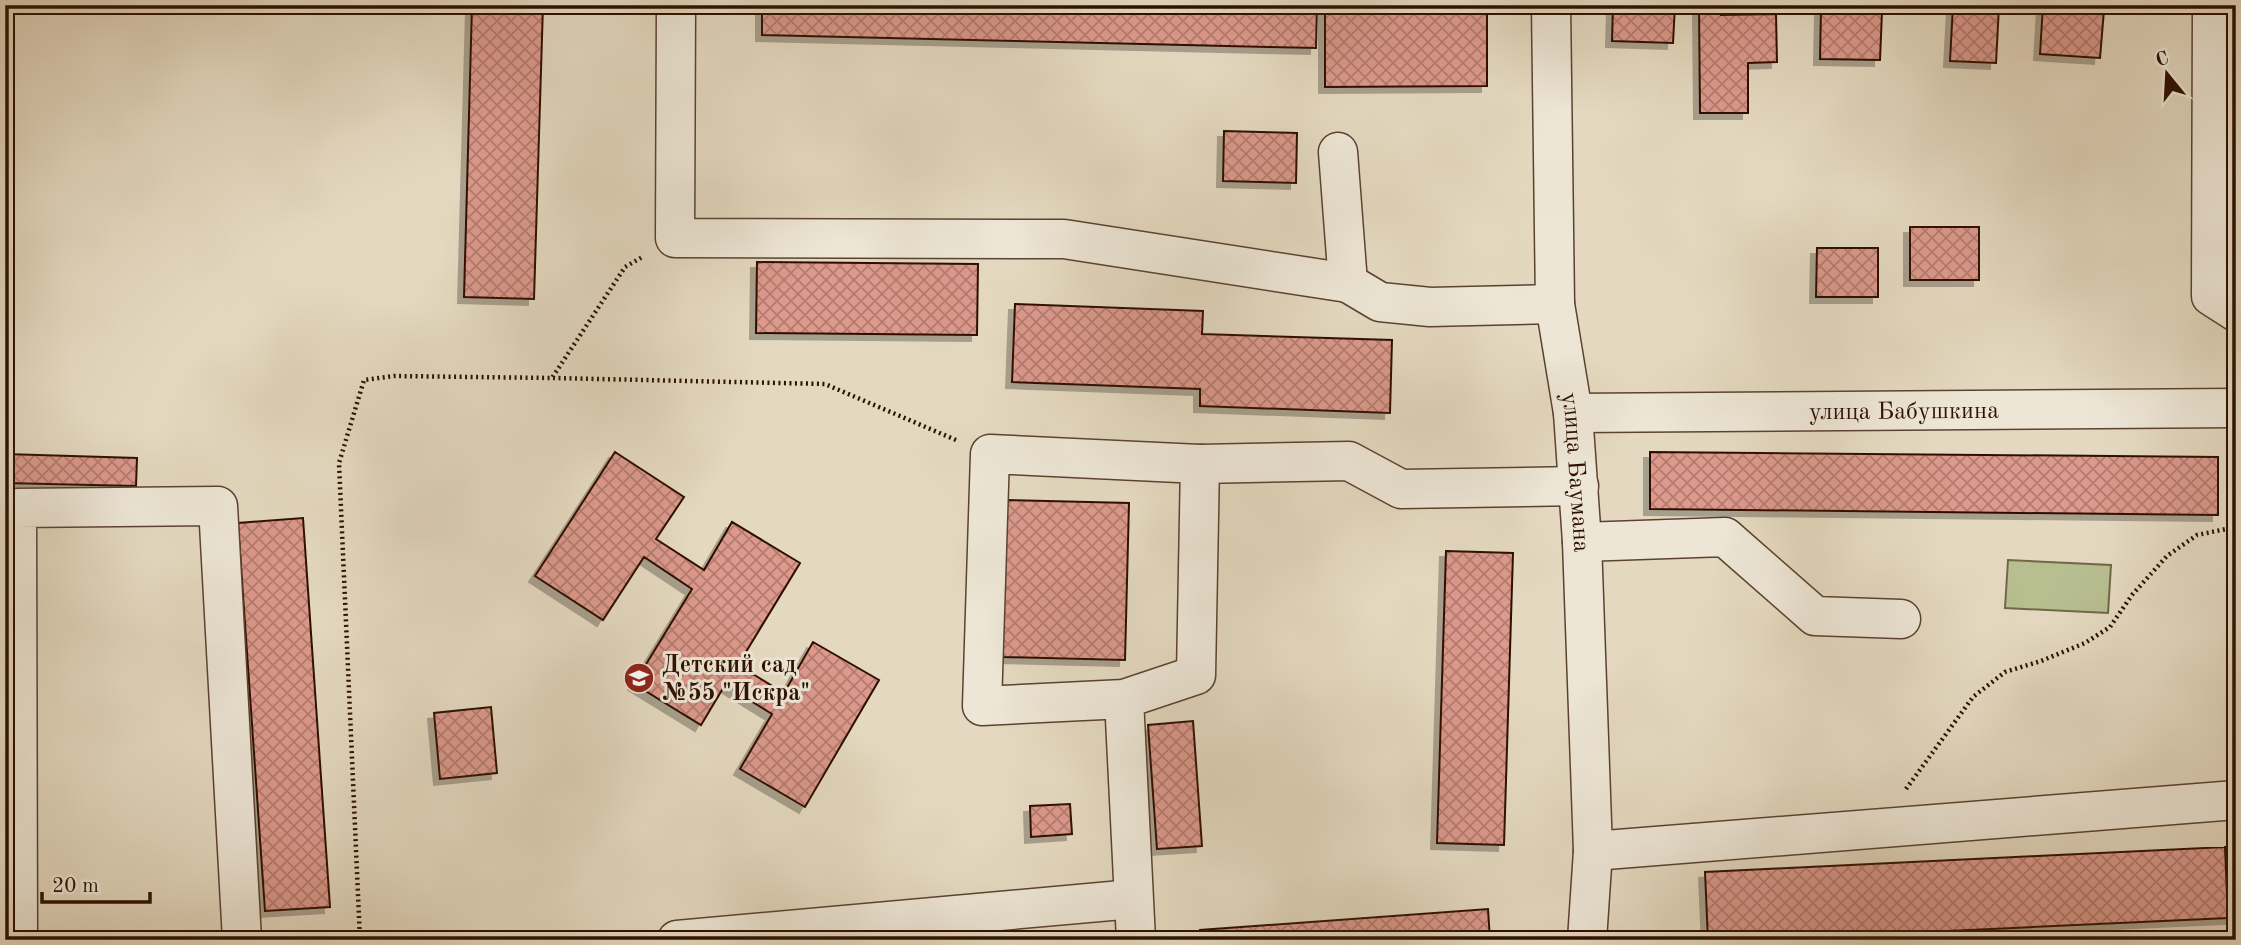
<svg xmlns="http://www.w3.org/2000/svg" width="2241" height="945" font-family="'Old Standard TT',serif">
<defs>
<pattern id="building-cross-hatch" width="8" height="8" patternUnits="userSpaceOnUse" patternTransform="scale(1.75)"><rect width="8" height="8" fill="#dc998c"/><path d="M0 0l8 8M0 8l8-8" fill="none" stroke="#b37b70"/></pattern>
<filter id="shadow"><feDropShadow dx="-6" dy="6" stdDeviation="0" flood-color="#0004"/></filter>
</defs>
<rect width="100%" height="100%" fill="#e4d9c0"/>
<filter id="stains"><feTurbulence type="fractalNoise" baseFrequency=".00286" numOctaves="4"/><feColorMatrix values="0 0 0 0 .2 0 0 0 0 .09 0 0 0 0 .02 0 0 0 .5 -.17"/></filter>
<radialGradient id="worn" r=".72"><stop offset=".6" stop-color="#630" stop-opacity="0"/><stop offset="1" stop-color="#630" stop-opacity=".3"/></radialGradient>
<!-- green -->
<path fill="#b7be90" stroke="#726748" stroke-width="2" d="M 2008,560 L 2111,565 L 2108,613 L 2005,608 Z"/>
<!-- building -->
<path fill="url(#building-cross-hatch)" stroke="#2d1000" stroke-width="2" filter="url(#shadow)" d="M 472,5 L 543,5 L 534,299 L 464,297 Z
M 762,5 L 1317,5 L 1316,48 L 762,35 Z
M 1325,5 L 1487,5 L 1487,86 L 1325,87 Z
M 1613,5 L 1675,5 L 1673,43 L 1612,41 Z
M 1699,5 L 1721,5 L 1721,15 L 1776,14 L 1777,62 L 1748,63 L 1748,113 L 1700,113 Z
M 1953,5 L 1999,6 L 1996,63 L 1950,61 Z
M 2043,5 L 2104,10 L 2100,58 L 2040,54 Z
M 1821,9 L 1882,12 L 1880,60 L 1820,59 Z
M 1224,131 L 1297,133 L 1296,183 L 1223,181 Z
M 2226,219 L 2236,220 L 2236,290 L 2225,289 Z
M 1910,227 L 1979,227 L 1979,280 L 1910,280 Z
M 1817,248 L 1878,248 L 1878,297 L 1816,297 Z
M 757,262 L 978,264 L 977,335 L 756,333 Z
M 1015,304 L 1203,311 L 1202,334 L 1392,340 L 1390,413 L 1200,406 L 1200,389 L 1012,382 Z
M 615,452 L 684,497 L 656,539 L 704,570 L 732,522 L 800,563 L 738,665 L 784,693 L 813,642 L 879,680 L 805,807 L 740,769 L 772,714 L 725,685 L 701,725 L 634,684 L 692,589 L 644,557 L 603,620 L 535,576 Z
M 1650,452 L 2218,457 L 2218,515 L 1650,509 Z
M 5,454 L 137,458 L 136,486 L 5,483 Z
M 1006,500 L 1129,503 L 1125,660 L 1002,657 Z
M 303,518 L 330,907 L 265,911 L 238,523 Z
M 1446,551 L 1513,553 L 1504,845 L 1437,843 Z
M 491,707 L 497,773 L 440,779 L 434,713 Z
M 1193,721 L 1202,846 L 1157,849 L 1148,725 Z
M 1070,804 L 1072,834 L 1031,837 L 1030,806 Z
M 2225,847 L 2228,918 L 1948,931 L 1948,940 L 1708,940 L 1705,872 Z
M 2225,847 L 2236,847 L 2236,918 L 2228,918 Z
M 1488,909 L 1490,940 L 1200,940 L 1200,930 Z
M 1097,935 L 1097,940 L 1029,940 Z"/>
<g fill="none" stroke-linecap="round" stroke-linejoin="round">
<!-- minor casing -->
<g stroke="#5b4230" stroke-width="41">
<g id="minor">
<path d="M 676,5 L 675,238 L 1064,239 L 1348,283"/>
<path id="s1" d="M 1551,5 L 1555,304 L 1573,413 L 1582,542 L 1593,851 L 1587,940"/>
<path d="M 2212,5 L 2211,296 L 2236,312"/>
<path d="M 1338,152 L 1348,283 L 1380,302 L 1430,307 L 1555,304"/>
<path id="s2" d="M 1573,413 L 2236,408"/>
<path d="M 1200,464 L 1349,461 L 1401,489 L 1579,486"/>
<path d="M 1582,542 L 1725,537 L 1815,616 L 1901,619"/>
<path d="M 1124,699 L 1196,675 L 1200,464 L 990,454 L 982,706 L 1124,699 L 1136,940"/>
<path d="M 1593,851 L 2236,800"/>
<path d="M 18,940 L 17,508 L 218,506 L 242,940"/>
<path d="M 677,940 L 1133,899"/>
</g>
</g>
<!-- path -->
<path stroke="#2d1000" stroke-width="4.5" stroke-dasharray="2 3.5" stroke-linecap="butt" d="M 553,378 L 825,384 L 956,440
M 1906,789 L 1973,697 L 2005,672 L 2041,661 L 2085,643 L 2110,627 L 2132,595 L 2167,556 L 2197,535 L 2236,527
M 360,940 L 339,463 L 364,380 L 394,376 L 552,378 L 625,267 L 644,256"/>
<!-- minor -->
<use href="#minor" stroke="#ede6d6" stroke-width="38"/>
</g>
<!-- icons -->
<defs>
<g id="school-disc" transform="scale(1.575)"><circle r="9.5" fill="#8f2418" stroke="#ede6d6"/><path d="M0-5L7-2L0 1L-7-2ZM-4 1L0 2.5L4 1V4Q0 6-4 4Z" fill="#fff"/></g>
</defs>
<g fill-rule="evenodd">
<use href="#school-disc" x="639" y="678"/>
</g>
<g text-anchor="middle" stroke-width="6" stroke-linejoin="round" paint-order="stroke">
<!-- street labels -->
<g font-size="24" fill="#2d1000" stroke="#ede6d6">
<text dy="8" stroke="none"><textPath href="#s2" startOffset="331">улица Бабушкина</textPath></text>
<text dy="8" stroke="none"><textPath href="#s1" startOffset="469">улица Баумана</textPath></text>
</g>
<!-- poi labels -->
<g font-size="24" font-weight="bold" fill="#2d1000" stroke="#ede6d6" text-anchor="start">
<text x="662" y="672">Детский сад<tspan x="662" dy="28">№55 "Искра"</tspan></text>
</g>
</g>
<!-- margin -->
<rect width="2241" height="945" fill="none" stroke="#e4d9c0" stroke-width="28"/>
<rect x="7" y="7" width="2227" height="931" fill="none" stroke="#2d1000" stroke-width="3.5"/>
<rect x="14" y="14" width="2213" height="917" fill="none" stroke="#2d1000" stroke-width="2"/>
<!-- north arrow -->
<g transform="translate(2167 74) rotate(342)" stroke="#ede6d6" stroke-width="5" paint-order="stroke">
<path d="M0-5L12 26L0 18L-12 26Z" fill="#2d1000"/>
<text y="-10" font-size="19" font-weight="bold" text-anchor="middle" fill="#2d1000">С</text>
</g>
<!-- scale -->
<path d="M42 892v10h108v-10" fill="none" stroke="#2d1000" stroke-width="3.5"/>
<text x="52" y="892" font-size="21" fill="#2d1000" stroke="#ede6d6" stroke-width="5" paint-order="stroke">20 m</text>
<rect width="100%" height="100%" filter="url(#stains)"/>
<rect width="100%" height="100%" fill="url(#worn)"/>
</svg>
